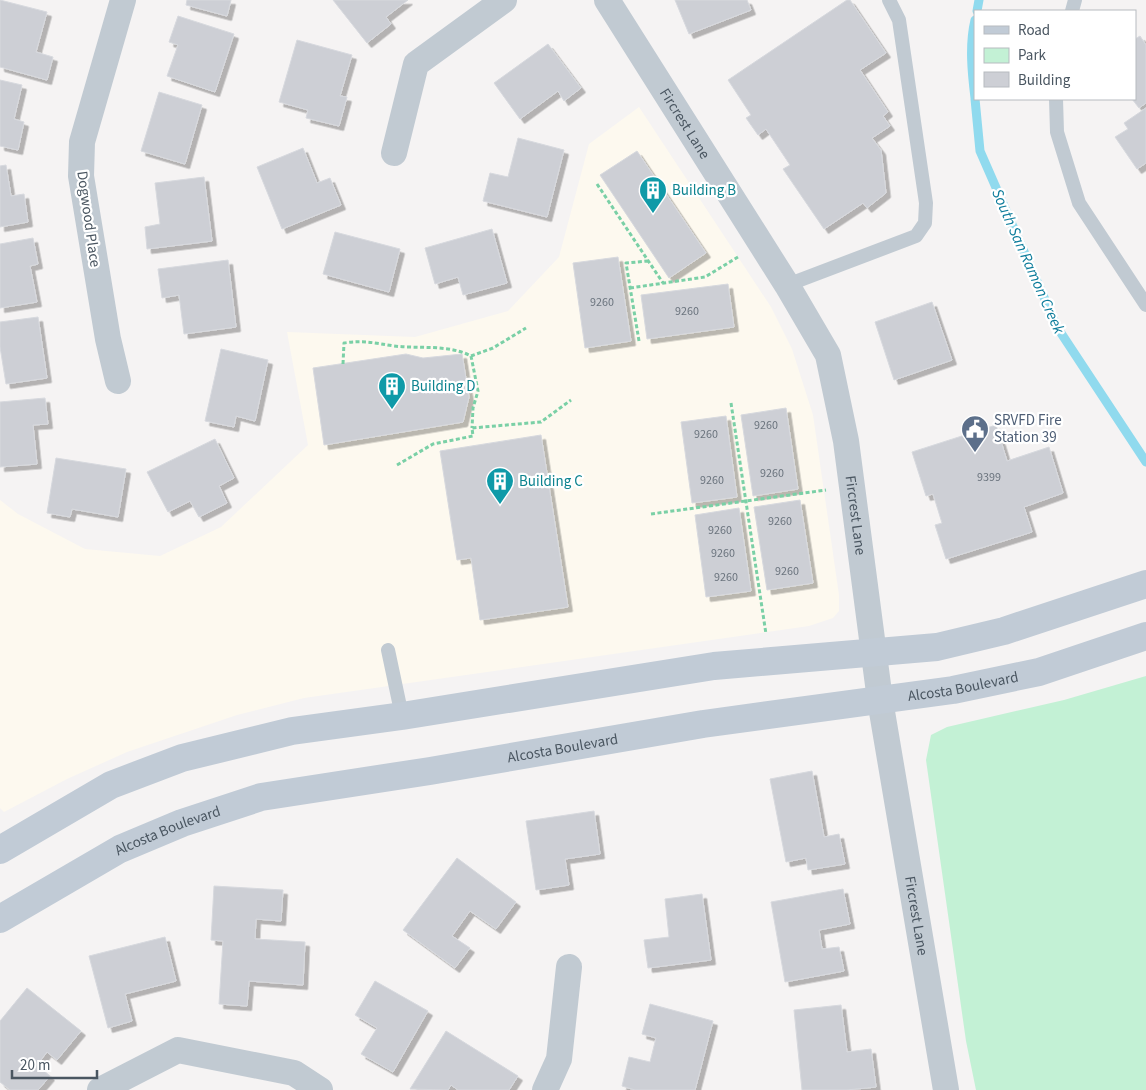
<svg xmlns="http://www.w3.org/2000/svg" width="1146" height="1090" font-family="'Source Sans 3',sans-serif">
<defs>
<filter id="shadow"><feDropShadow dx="4.5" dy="4.5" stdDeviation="0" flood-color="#0004"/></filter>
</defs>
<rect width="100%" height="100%" fill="#f5f3f3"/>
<!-- commercial -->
<path fill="#fdf9ef" d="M 639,107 L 771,307 L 792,349 L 813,415 L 839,595 L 839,611 L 833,618 L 809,626 L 304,698 L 237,715 L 127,752 L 67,779 L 4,812 L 0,808 L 0,500 L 18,514 L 85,549 L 160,556 L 221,527 L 308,445 L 287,332 L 415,337 L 508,311 L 559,257 L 589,144 Z"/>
<!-- green -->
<path fill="#c3f1d5" d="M 1146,676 L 1146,1090 L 976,1090 L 966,1041 L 926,760 L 931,735 L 947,727 L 1064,700 Z"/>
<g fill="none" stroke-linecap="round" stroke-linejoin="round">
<!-- stream -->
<path stroke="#90daee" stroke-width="9" d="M 977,11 L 979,0
M 975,20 C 969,45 972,73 975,98
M 975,99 L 980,151 L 1057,327 L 1146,462"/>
</g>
<!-- building -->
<path fill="#cdcfd5" stroke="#d7d9de" filter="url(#shadow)" d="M 0,0 L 47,12 L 36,52 L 53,57 L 47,80 L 0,67 Z
M 187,0 L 231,0 L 227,16 L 186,5 Z
M 333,0 L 408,0 L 386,17 L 391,24 L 367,43 Z
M 675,0 L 747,0 L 751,10 L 689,34 Z
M 847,0 L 850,0 L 886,53 L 860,70 L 888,112 L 883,116 L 890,126 L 872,138 L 881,150 L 886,193 L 867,208 L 863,203 L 824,229 L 783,169 L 790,165 L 766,129 L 758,135 L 746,118 L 751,115 L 728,80 Z
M 178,16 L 234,34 L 215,92 L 167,76 L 178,45 L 169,42 Z
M 1140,36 L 1146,45 L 1146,103 L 1139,108 L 1132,99 L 1135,99 L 1135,39 Z
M 297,40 L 352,55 L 340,96 L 347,97 L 339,126 L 306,118 L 308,110 L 279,102 Z
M 548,44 L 581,88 L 564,101 L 558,91 L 520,119 L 494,83 Z
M 0,80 L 22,85 L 14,119 L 24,122 L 18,150 L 0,146 Z
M 159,92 L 202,105 L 185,164 L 141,151 Z
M 1146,108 L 1146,163 L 1137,169 L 1115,137 L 1128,129 L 1124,123 Z
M 518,138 L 564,150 L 547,217 L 483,201 L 490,173 L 508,177 Z
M 303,148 L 317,183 L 330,178 L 341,205 L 282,229 L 257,167 Z
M 637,151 L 706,253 L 669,278 L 600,175 Z
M 6,165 L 11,196 L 24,194 L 28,222 L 0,227 L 0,166 Z
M 204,177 L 212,241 L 147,249 L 145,227 L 160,224 L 155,183 Z
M 492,229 L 507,283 L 463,295 L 458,277 L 435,284 L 425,248 Z
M 335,232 L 400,249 L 389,292 L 323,274 Z
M 33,238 L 38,264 L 30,266 L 37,302 L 0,308 L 0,244 Z
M 618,257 L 631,341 L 585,348 L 573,263 Z
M 228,260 L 236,327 L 184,334 L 179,295 L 162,298 L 158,269 Z
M 728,284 L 734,327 L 647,339 L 641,295 Z
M 932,302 L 952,360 L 894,380 L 875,322 Z
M 38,317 L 47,378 L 6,384 L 0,347 L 0,322 Z
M 221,349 L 268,360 L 255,421 L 236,416 L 234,427 L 205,421 Z
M 406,354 L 423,358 L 462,354 L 469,397 L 463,422 L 324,445 L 313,368 Z
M 45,398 L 48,424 L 33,425 L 37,464 L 0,467 L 0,402 Z
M 786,408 L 798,489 L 753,496 L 741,415 Z
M 726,416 L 737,497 L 692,503 L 681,422 Z
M 996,425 L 1007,461 L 1049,447 L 1063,493 L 1024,507 L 1032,532 L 946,559 L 935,525 L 942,523 L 933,494 L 926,496 L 912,452 Z
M 541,435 L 568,607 L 480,620 L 471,558 L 457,560 L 440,451 Z
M 215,439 L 234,478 L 219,486 L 227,503 L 199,517 L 190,501 L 168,512 L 147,472 Z
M 56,458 L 126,469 L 118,517 L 72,509 L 70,517 L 47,513 Z
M 800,500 L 813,583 L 767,590 L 754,507 Z
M 739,508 L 751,591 L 706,597 L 695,515 Z
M 812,771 L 824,837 L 839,834 L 845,864 L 808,870 L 806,858 L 786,862 L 770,779 Z
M 594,811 L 600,854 L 565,859 L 569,885 L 536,890 L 526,821 Z
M 457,858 L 516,902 L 496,929 L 470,911 L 452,936 L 470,948 L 455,968 L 403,930 Z
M 214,886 L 283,890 L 281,921 L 256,919 L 255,939 L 305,942 L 303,985 L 249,981 L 247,1006 L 219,1004 L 223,941 L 211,940 Z
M 843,889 L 850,924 L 819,930 L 822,949 L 839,947 L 844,971 L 785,982 L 771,902 Z
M 702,894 L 711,960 L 648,968 L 644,940 L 669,937 L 665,899 Z
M 165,937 L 176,981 L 125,994 L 132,1021 L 108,1028 L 89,956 Z
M 375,981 L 428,1011 L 393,1072 L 361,1054 L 377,1028 L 355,1015 Z
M 27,988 L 81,1031 L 57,1060 L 47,1052 L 37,1065 L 50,1076 L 38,1090 L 10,1090 L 0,1082 L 0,1021 Z
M 650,1004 L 713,1021 L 695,1090 L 635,1090 L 622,1086 L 629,1057 L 650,1062 L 656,1038 L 642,1034 Z
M 841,1005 L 847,1052 L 871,1049 L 876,1087 L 847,1090 L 802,1090 L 794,1010 Z
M 446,1031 L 518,1076 L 509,1090 L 458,1090 L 451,1085 L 448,1090 L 410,1089 Z"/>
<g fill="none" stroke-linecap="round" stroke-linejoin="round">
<!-- path -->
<path stroke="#7ad0a6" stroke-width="3" stroke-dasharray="4 2.5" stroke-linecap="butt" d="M 597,184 L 663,283
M 630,288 L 705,277 L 738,257
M 639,341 L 626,263 L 648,261
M 471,356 L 493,348 L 526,328
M 343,364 L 344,343 C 363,340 375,343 394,346 C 419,349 448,344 471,356 L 478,391 L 473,408 L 472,428
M 731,403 L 766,634
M 397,465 L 433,444 L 473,436 L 472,428 L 541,422 L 571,400
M 651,514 L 826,490"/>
<!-- lane -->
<path stroke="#c1cad2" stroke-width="14" d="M 1072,11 L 1075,0
M 1056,99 L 1057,132 L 1079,203 L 1146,305
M 787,285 L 916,236 L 925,223 L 926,203 L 899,20 L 889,0
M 388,650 L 402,716"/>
<!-- street -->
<g stroke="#c1cad2" stroke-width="26">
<path id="s1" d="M 607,0 L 787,285 L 828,355 L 846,441 L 880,700 L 946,1090"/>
<path d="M 394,153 L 416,64 L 504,0"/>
<path d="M 118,381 L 108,339 L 81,176 L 82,142 L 123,0"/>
<path d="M 100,1090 L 178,1050 L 294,1073 L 320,1090"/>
<path d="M 545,1090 L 559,1059 L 569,967"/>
</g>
<!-- secondary -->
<g stroke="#c1cbd6" stroke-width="28">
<path d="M 0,850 L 111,785 L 182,758 L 292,731 L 402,716 L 714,666 L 937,647 L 1004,631 L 1146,584"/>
<path id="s2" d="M 0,919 L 120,849 L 182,823 L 261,797 L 430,771 L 703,724 L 953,690 L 1039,672 L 1146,636"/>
</g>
</g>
<!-- icons -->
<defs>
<g id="building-pin" transform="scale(1.4375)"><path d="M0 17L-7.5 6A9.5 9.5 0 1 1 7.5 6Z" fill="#0f9aa8" stroke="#fff"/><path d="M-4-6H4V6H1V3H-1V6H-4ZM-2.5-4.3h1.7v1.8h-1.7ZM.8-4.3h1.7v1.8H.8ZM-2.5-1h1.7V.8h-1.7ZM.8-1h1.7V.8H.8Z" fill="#fff"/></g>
<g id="civic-pin" transform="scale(1.4375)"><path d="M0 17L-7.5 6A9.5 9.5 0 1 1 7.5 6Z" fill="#5c6f8a" stroke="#fff"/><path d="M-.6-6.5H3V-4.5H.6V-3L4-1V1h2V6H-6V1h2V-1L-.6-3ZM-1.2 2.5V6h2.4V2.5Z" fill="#fff"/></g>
</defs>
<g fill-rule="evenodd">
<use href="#building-pin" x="653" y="190"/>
<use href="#building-pin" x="392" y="386"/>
<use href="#civic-pin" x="975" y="429"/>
<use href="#building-pin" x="500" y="481"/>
</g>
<g text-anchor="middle" stroke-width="4.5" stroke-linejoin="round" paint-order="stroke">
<!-- number labels -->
<g font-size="12" fill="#6b747e">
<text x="602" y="306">9260</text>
<text x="687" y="315">9260</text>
<text x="766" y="429">9260</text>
<text x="706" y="438">9260</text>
<text x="772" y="477">9260</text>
<text x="989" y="481">9399</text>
<text x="712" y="484">9260</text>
<text x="780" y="525">9260</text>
<text x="720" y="534">9260</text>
<text x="723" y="557">9260</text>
<text x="787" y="575">9260</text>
<text x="726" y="581">9260</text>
</g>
<!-- street labels -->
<g font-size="15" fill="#4a5661" stroke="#fff">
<text dy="5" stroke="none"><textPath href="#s1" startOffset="146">Fircrest Lane</textPath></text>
<text transform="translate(89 219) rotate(82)" y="5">Dogwood Place</text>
<text dy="5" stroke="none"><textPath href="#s1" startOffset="581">Fircrest Lane</textPath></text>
<text dy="5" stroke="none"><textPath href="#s2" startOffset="1000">Alcosta Boulevard</textPath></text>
<text dy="5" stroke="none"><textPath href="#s2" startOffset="595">Alcosta Boulevard</textPath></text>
<text dy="5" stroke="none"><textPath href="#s2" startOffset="190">Alcosta Boulevard</textPath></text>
<text dy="5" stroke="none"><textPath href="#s1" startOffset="986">Fircrest Lane</textPath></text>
</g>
<!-- culture labels -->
<g font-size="15" fill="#0d838f" stroke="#fff" text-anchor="start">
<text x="672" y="195">Building B</text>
<text x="411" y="391">Building D</text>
<text x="519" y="486">Building C</text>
</g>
<!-- service labels -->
<g font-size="15" fill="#4e5e75" stroke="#fff" text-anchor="start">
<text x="994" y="425">SRVFD Fire<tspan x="994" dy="17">Station 39</tspan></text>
</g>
<!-- water labels -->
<g font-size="16" font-style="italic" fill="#0c7c9b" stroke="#fff">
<text transform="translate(1029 261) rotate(66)" y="6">South San Ramon Creek</text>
</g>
</g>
<!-- legend -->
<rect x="974" y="10" width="162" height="90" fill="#ffffff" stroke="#b7bbc0"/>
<rect x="984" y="26" width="25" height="8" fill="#c1cbd6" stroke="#b7bbc0"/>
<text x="1018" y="35" font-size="15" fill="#4a5661">Road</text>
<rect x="984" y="48" width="25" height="15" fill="#c3f1d5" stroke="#b7bbc0"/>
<text x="1018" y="60" font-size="15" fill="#4a5661">Park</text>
<rect x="984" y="72" width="25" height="15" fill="#cdcfd5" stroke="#b7bbc0"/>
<text x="1018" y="85" font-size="15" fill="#4a5661">Building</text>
<!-- scale -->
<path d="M12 1070v8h85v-8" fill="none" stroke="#4a5661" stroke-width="2.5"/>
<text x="20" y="1070" font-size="15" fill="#4a5661" stroke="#ffffff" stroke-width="4" paint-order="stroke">20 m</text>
</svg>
